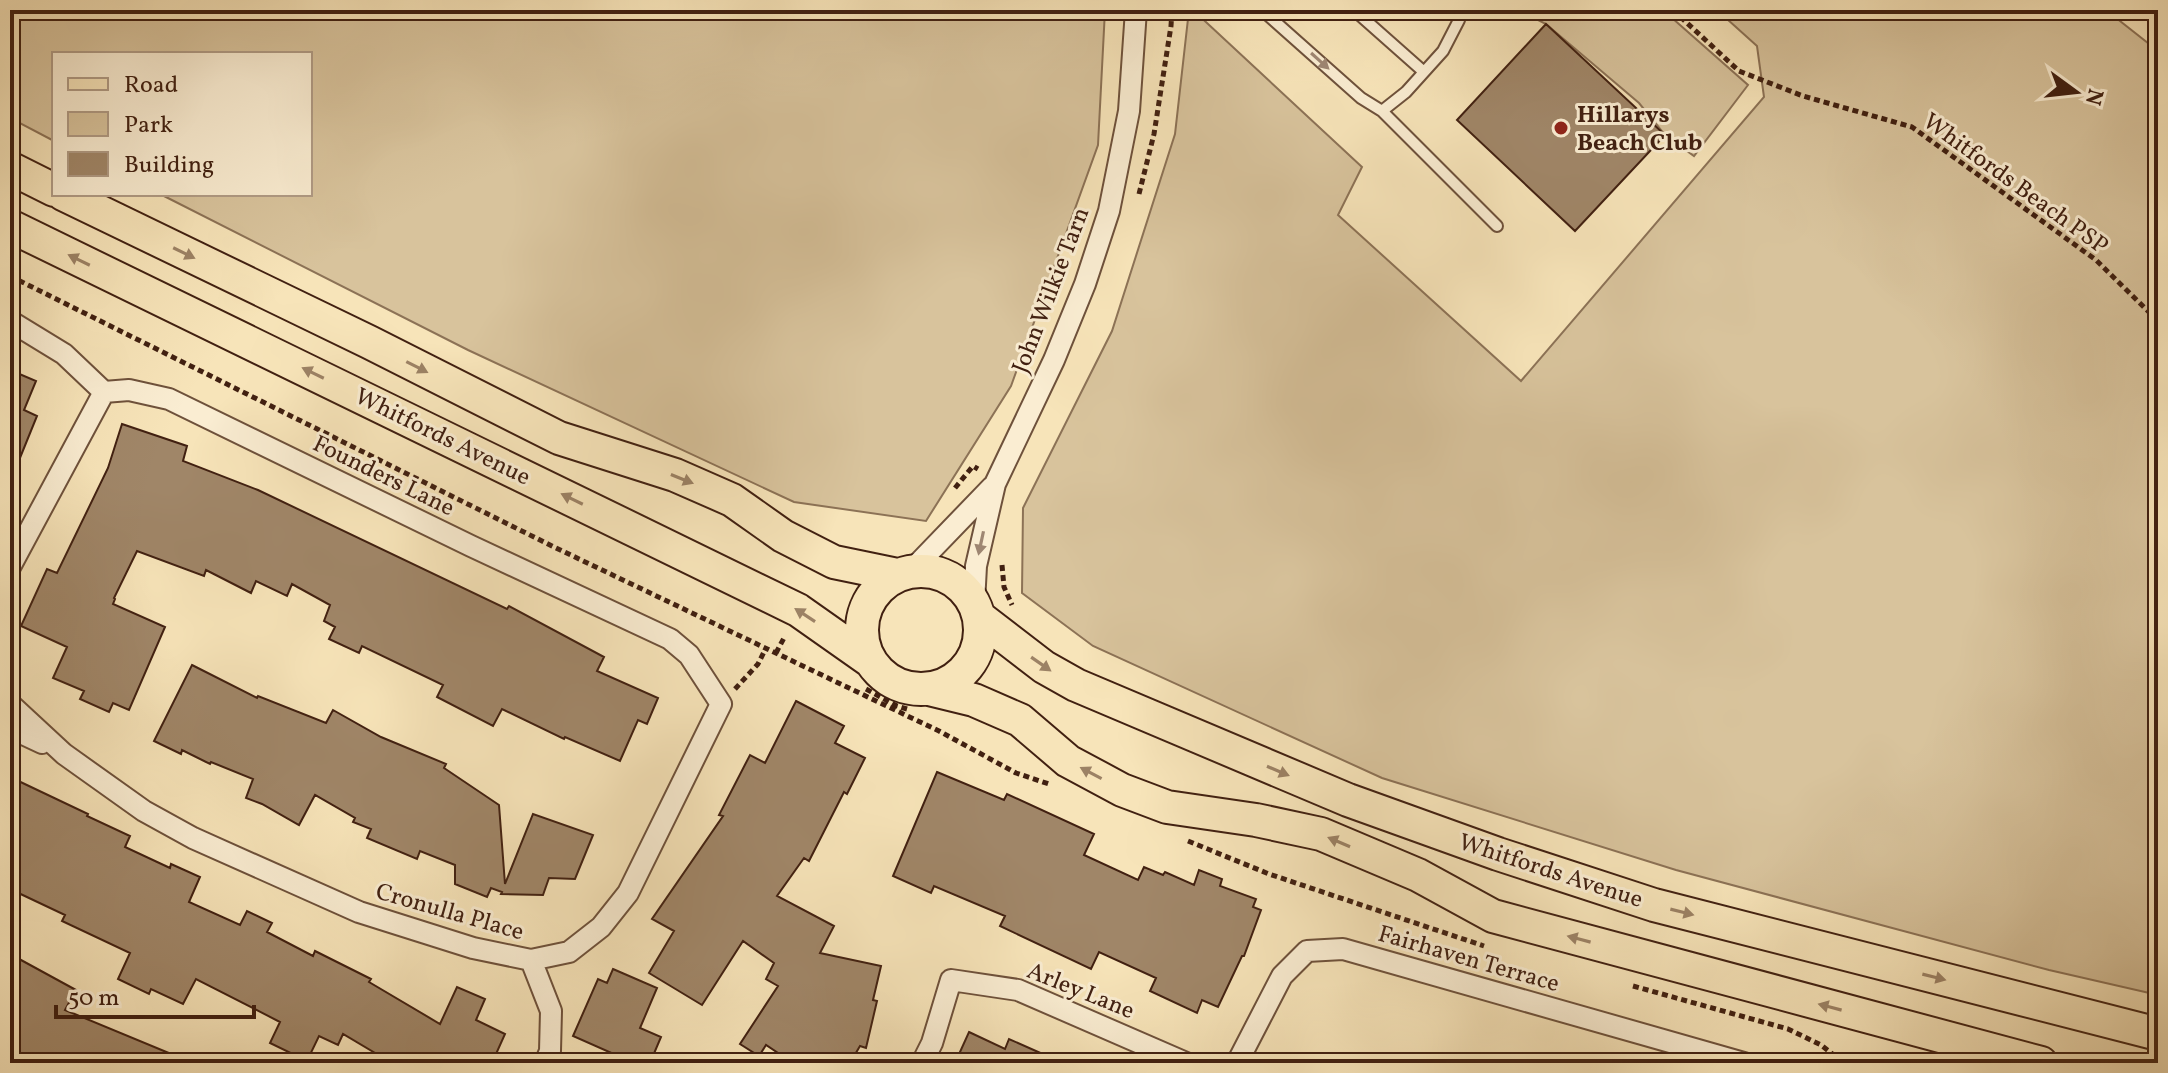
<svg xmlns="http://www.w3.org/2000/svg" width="2168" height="1073" font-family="Vollkorn,serif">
<rect width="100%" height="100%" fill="#f7e4b9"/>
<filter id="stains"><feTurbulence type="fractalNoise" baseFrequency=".0025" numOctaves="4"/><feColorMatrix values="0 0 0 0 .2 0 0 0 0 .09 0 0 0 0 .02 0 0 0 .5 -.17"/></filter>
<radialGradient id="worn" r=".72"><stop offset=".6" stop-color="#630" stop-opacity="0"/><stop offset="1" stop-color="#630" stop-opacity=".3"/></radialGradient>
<!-- green -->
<path fill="#d8c39c" stroke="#8c7256" stroke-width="2" d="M 10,10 L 1105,10 L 1098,145 L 1011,386 L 926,521 L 794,502 L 468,350 L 160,194 L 310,194 L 310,54 L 54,54 L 54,141 L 10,118 Z
M 1189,10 L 1193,10 L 1362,167 L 1338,215 L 1521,381 L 1764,97 L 1757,46 L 1717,10 L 2106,10 L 2158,51 L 2158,995 L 2049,970 L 1676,870 L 1382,778 L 1093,646 L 1022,593 L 1023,508 L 1112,331 L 1175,134 Z
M 1523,10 L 1574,10 L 1586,19 L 1596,10 L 1663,10 L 1748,85 L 1694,156 L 1665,135 L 1639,103 L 1546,24 L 1530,16 Z"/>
<!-- building -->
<path fill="#a08668" stroke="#412011" stroke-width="2" d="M 1546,24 L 1665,135 L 1575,231 L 1457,120 Z
M 10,370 L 36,381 L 24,410 L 37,416 L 11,480 Z
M 122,424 L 187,446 L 183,461 L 258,490 L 507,609 L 509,606 L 604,657 L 597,671 L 658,698 L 647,724 L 638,720 L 620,761 L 565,737 L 564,739 L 502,709 L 493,726 L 437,697 L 443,685 L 362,646 L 359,653 L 329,639 L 335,627 L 324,621 L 330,605 L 292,584 L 287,596 L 256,581 L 251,593 L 206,570 L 204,576 L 137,551 L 114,598 L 115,599 L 113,604 L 165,627 L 129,710 L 113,703 L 109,712 L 80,699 L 84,691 L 53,678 L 67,647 L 21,626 L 47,569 L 57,573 L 108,468 Z
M 192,665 L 257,698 L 258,696 L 326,723 L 333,710 L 381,737 L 446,764 L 444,768 L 499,805 L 505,884 L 533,814 L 593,835 L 575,879 L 549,878 L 543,895 L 501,894 L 502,892 L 491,888 L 487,897 L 455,884 L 455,865 L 420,851 L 417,859 L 367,838 L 371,829 L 353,822 L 355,818 L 315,795 L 299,825 L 262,804 L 246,798 L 253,779 L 211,762 L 210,764 L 182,750 L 181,754 L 154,741 Z
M 796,701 L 844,726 L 835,743 L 865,758 L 847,794 L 844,792 L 809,861 L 804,858 L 777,896 L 834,926 L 820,953 L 881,966 L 873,1000 L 877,1001 L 866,1048 L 860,1046 L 850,1063 L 793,1063 L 766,1045 L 759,1056 L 740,1044 L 778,986 L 766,979 L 774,963 L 743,941 L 702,1005 L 649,973 L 674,931 L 652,919 L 723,816 L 719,815 L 750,755 L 765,763 Z
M 937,772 L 1004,800 L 1007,794 L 1094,834 L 1084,855 L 1138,880 L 1144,867 L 1163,875 L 1165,872 L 1194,885 L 1199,870 L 1222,879 L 1220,886 L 1256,899 L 1253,907 L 1261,910 L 1244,956 L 1242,956 L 1218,1007 L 1202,1000 L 1197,1013 L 1150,991 L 1156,978 L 1099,952 L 1091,969 L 1000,926 L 1005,916 L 934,886 L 931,893 L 893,876 Z
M 10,777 L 88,814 L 87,816 L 130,836 L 125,847 L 170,868 L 171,864 L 200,877 L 189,902 L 240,925 L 247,911 L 272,923 L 267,932 L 313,956 L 315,951 L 371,979 L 369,982 L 440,1024 L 457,987 L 485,999 L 476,1020 L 505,1034 L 492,1063 L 392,1063 L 343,1034 L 338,1045 L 319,1036 L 307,1061 L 270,1043 L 280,1022 L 196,979 L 183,1004 L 151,989 L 149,994 L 118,979 L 130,953 L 62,921 L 65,915 L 10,889 Z
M 10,954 L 76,990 L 65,1010 L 193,1063 L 10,1063 Z
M 613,969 L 657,988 L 640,1028 L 661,1037 L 650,1063 L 634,1063 L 573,1036 L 598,979 L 607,983 Z
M 969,1032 L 1005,1049 L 1009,1039 L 1063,1063 L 955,1063 Z"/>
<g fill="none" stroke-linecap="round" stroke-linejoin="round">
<!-- service casing -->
<g stroke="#6e513b" stroke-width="14">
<path id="service" d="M 1262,10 L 1361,98 L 1382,111 L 1406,92 L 1443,51 L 1459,20 L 1453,10
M 1354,10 L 1424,72
M 1382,111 L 1497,226"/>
</g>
<!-- minor casing -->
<g stroke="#6e513b" stroke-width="24">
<path id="minor" d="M 10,321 L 64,354 L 104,392 L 129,390 L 169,399 L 471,546 L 670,639 L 689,655 L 721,704 L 628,893 L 601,927 L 569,952 L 531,960 L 473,948 L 359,912 L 193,838 L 144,811 L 64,754 L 10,704
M 10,567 L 104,392
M 911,571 L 992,487
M 974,603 L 976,566 L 995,484 L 1054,360 L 1085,284 L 1109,211 L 1129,111 L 1136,10
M 10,728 L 42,743
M 531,960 L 551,1011 L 550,1051 L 545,1063
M 922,1063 L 932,1043 L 951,980 L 1018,990 L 1186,1063
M 1237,1063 L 1282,976 L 1307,951 L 1343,949 L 1744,1063"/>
</g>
<!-- primary casing -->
<g stroke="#412011" stroke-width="36">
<path id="primary" d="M 10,168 L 54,190
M 63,194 L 369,342 L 559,438 L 675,475 L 732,500 L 783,536 L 834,562 L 897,575
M 10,226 L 798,610 L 869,660
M862 630a59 59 0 1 1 118 0a59 59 0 1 1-118 0Z
M 979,617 L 1044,667 L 1076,685 L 1348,800 L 1498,854 L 1654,905 L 2158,1034
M 929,689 L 974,700 L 1020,720 L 1068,761 L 1122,790 L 1167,807 L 1256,820 L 1321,834 L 1418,875 L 1493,916 L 2041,1063"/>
</g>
<!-- path -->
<path stroke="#412011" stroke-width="5" stroke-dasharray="6 4" stroke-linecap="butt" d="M 1673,10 L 1739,71 L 1803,96 L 1912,127 L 2096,260 L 2158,321
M 1139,194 L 1154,134 L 1171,26 L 1172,10
M 10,276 L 554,547 L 939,731 L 1016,773 L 1049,784
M 955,488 L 973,466 L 978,469
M 1002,565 L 1004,587 L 1012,605
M 776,653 L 785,636
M 735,689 L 758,664 L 766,648
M 866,689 L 897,706 L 907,709
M 1188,841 L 1269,874 L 1484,946
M 1633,986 L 1788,1029 L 1821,1045 L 1844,1063"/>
<!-- service -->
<use href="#service" stroke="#faedd2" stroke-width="10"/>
<!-- minor -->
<use href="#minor" stroke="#faedd2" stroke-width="20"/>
<!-- primary -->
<use href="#primary" stroke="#f7e4b9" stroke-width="32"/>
</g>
<!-- one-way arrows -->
<defs><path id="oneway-solid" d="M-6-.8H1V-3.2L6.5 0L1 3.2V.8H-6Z" transform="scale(2)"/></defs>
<g fill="#9e8672">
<use href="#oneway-solid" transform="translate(1320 61) rotate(42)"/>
<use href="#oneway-solid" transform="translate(981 543) rotate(102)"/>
</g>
<g fill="#9c8265">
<use href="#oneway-solid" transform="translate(184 253) rotate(26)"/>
<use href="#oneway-solid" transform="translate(79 260) rotate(-154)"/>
<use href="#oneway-solid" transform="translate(417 367) rotate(27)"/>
<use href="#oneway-solid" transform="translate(313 373) rotate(-154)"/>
<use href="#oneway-solid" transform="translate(682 479) rotate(22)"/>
<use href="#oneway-solid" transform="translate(572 499) rotate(-154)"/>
<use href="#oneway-solid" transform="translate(805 615) rotate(-147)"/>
<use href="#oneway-solid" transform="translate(1041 664) rotate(35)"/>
<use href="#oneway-solid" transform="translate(1278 771) rotate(23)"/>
<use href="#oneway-solid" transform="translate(1091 773) rotate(-152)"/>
<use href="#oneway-solid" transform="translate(1339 842) rotate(-157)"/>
<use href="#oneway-solid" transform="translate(1682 912) rotate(14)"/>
<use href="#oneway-solid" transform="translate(1579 939) rotate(-165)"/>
<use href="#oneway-solid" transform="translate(1934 977) rotate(14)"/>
<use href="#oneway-solid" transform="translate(1830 1007) rotate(-165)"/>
</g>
<!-- markers -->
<circle fill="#8f2418" stroke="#faedd2" stroke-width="3" cx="1561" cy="128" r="8"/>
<g text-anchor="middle" stroke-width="6" stroke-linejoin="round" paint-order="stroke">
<!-- poi labels -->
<g font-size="24" font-weight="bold" fill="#412011" stroke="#faedd2" text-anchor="start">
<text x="1577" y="122">Hillarys<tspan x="1577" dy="28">Beach Club</tspan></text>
</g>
<!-- street labels -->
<g font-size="24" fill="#412011" stroke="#faedd2">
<text transform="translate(2016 183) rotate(36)" y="8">Whitfords Beach PSP</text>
<text transform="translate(1050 290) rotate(-69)" y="8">John Wilkie Tarn</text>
<text transform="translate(443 436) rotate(26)" y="8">Whitfords Avenue</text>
<text transform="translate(384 475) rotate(26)" y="8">Founders Lane</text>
<text transform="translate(1551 870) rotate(18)" y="8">Whitfords Avenue</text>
<text transform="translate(450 911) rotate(16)" y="8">Cronulla Place</text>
<text transform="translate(1469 958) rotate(16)" y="8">Fairhaven Terrace</text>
<text transform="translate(1081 990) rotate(22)" y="8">Arley Lane</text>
</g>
</g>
<!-- margin -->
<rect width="2168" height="1073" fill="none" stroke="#f7e4b9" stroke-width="40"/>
<rect x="12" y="12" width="2144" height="1049" fill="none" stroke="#412011" stroke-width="4"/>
<rect x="20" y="20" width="2128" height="1033" fill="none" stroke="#412011" stroke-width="2"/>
<!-- legend -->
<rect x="52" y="52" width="260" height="144" fill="#faedd2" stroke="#b09b85" stroke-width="2"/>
<rect x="68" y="78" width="40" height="12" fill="#f7e4b9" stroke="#b09b85" stroke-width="2"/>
<text x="124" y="92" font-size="24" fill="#412011">Road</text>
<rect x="68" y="112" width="40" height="24" fill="#d8c39c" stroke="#b09b85" stroke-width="2"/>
<text x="124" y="132" font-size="24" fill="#412011">Park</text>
<rect x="68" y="152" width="40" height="24" fill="#a08668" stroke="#b09b85" stroke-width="2"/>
<text x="124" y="172" font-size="24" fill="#412011">Building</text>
<!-- north arrow -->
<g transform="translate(2076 92) rotate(105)" stroke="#faedd2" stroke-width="6" paint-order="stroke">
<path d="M0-6L14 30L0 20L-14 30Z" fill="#412011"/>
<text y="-12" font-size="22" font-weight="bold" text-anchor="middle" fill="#412011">N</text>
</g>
<!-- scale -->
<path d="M56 1005v12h198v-12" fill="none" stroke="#412011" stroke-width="4"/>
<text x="68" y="1005" font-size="24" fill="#412011" stroke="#faedd2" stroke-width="6" paint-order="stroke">50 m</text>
<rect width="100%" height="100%" filter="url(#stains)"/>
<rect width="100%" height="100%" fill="url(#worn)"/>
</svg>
